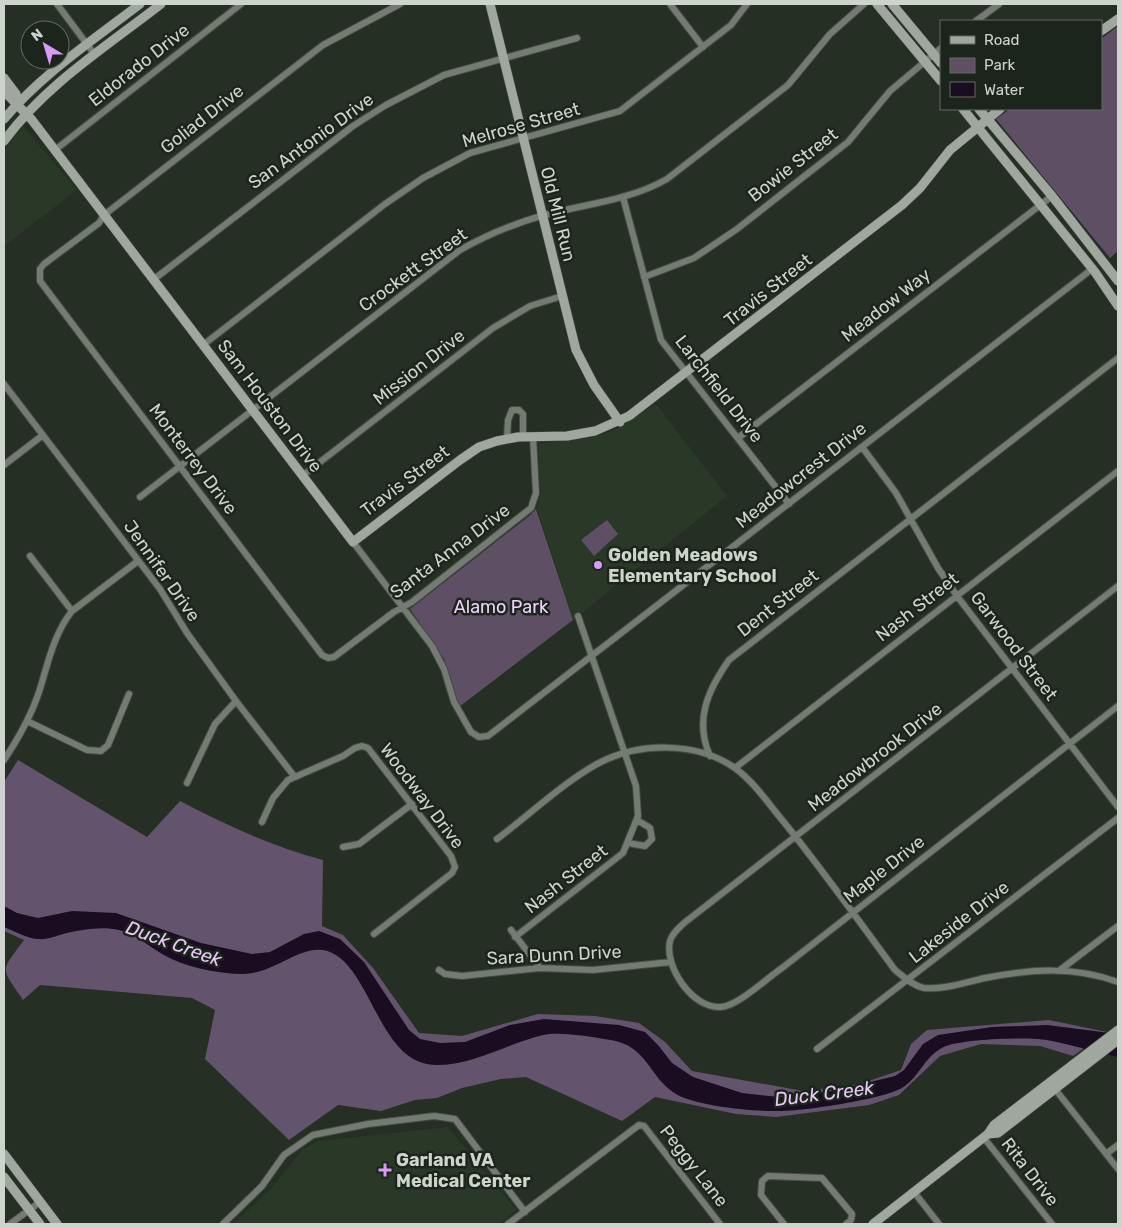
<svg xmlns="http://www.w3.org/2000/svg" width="1122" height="1228" font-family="Rubik,sans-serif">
<rect width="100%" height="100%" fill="#252f24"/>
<!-- built -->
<path fill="#2a3828" d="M 23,126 L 77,190 L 4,246 L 4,151 Z
M 656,404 L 727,496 L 573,620 L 537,509 L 541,492 L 538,459 L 539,444 L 589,438 L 613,431 Z
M 448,1127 L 516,1210 L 498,1224 L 233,1224 L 271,1189 L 302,1150 L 318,1141 Z"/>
<!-- green -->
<path fill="#5e4f65" d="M 1118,26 L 1118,251 L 1110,258 L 996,119 L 1010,109 L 1101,109 L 1101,39 Z
M 536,509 L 573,620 L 459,707 L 444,659 L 410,609 L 529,516 Z
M 607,520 L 618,534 L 594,556 L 581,540 Z"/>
<!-- forest -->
<path fill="#64536c" d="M 18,760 L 147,837 L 180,801 C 227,825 272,847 323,860 L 322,926 L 343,935 L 373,968 L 419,1033 L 462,1036 L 538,1014 L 595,1016 L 639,1023 L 665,1042 L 692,1071 L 803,1091 L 860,1084 L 901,1070 L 911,1044 L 927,1030 L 1049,1020 L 1107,1032 L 1073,1056 L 1040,1046 L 981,1044 L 940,1056 L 899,1095 L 869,1105 L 776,1117 L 736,1114 L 655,1097 L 622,1121 L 526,1077 L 501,1079 L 462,1088 L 437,1098 L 415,1100 L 381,1111 L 338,1105 L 289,1140 L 205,1059 L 215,1010 L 192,998 L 40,985 L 23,1000 C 0,966 0,973 24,940 L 4,931 L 4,782 Z"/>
<!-- water -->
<path fill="#1a0c21" d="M 4,906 L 17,913 L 38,918 L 72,911 L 116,913 L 201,943 L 252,954 L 270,952 L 304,934 L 319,931 L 340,939 L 364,962 L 409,1030 L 420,1039 L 440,1043 L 465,1042 L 510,1025 L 544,1019 L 619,1025 L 645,1032 L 658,1045 L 672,1063 L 693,1077 L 742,1093 L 779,1097 L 833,1091 L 895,1076 L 904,1070 L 923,1044 L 938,1035 L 992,1027 L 1047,1025 L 1118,1034 L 1118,1057 C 1096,1053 1074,1045 1052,1041 C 1031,1036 966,1039 946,1046 C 925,1054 920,1077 902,1088 C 883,1099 804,1111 780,1111 C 756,1112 695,1106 676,1094 C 649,1078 648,1046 611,1040 C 594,1037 559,1031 543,1035 C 507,1043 460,1073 423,1063 C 376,1050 367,957 323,950 C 298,946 270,976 240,974 C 215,973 184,967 162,954 C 149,946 135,934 119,930 C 101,926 81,930 63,934 C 56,936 46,940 39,939 C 28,939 14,931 4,927 Z"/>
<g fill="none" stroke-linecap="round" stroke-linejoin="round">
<!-- street casing -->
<g stroke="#434d42" stroke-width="8">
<path id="street" d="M 57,4 L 95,55
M 400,4 L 323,45 L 104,215 L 99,223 L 44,264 L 40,269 L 40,281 L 322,655 L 328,658 L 334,657 L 394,612 L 412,602 L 531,508 L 536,493 L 533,437
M 670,4 L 703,47
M 976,21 L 999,4
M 55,150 L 241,4
M 623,197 L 661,340 L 789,504
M 644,277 L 694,258 L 737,229 L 848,142 L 890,91 L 941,48
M 153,280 L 353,126 L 386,105 L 444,75 L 577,38
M 203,345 L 385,204 L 423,178 L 470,153 L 620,111 L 731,25 L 747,4
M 4,384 L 160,589 L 187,633 L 236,701 L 294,776
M 738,438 L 1052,196
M 507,439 L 508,420 L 512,410 L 519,410 L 523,414 L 523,437
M 862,447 L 896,493 L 938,568 L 957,596 L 1118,807
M 4,465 L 43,435
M 302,476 L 493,328 L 530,306 L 562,296
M 140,497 L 460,250 C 485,236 513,224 541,216 C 583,204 629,201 667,179 L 788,85 L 830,34 L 864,4
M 353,542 L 432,646 L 444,669 L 454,702 L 471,732 L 479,737 L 488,736 L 1092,269
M 30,556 L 72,611
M 1118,586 L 684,923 C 679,928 672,933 670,941 C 664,966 692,1009 721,1007 C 738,1006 767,978 782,968 L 1118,706
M 27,721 L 87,750 L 101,751 L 108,745 L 129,694
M 710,756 C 694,720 708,690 729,660 L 1118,358
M 4,760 C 18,739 31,716 39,692 C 48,664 53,635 72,611 L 138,561
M 735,768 L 1118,471
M 187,783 L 215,724 L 236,701
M 262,822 L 273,798 L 288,780 L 343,756 L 355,748 L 362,746 L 368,748 L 451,856 L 455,867 L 452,873 L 374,934
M 497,839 C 528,816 564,782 597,764 C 638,742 696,741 735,768 C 754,782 768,803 783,821 C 822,869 858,920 895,970 C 904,977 913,986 924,988 C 944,990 966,982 985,978 C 1030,969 1075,966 1118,982
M 628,843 L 645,846 L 652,839 L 650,828 L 637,820
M 343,847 L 359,844 L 412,804
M 511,930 L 540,968
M 515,937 L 623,853 L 638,816 L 636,786 L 578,616
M 439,970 L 445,974 L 462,976 L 540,968 L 593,970 L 671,962
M 1060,970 L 1118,926
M 817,1049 L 1118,818
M 1055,1089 L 1118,1169
M 984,1138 L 1052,1224
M 1106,1154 L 1118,1145
M 914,1192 L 939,1224
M 10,1224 L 40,1202
M 223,1224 L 262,1186 L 284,1155 L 313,1135 L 368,1124 L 434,1116 L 455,1119 L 525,1212
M 508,1224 L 639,1125 L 644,1126 L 720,1224
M 784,1224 L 761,1195 L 762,1181 L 768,1176 L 822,1178 L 852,1214 L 851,1220 L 846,1224"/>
</g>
<!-- secondary casing -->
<g stroke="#434d42" stroke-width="10">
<path id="secondary" d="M 490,4 L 576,350 L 594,385 L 620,422
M 877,4 L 941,81
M 892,4 L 941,63
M 1101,31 L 1118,19
M 4,78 L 16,94 L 18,103
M 4,91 L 32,120 L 353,542 L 460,460 L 479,447 L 497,441 L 518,437 L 567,436 L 595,431 L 629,416 L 902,205 L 920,188 L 950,150 L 1000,109
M 963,109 L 1095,272 L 1118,306
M 979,109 L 1052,196 L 1118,281
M 4,119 C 42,74 93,40 140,4
M 4,141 C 45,85 107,46 161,4
M 988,1134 L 998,1133 L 1118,1040
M 4,1154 L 57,1224
M 4,1177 L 40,1224
M 873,1224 L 988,1134 L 994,1125 L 1118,1030"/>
</g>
<!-- street -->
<use href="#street" stroke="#757a75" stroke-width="6"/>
<!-- secondary -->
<use href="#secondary" stroke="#9fa79e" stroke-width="9"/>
</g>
<!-- markers -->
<g fill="#da9af6" stroke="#1c251b" stroke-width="2">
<circle cx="598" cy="565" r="5"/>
<path d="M382.5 1162.5h5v5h5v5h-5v5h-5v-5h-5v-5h5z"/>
</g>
<g text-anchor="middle" stroke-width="5" stroke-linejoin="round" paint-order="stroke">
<!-- street labels -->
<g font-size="18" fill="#ced4cd" stroke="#1c251b">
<text transform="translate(139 65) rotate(-38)" y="6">Eldorado Drive</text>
<text transform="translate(202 119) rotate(-38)" y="6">Goliad Drive</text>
<text transform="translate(521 125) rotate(-16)" y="6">Melrose Street</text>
<text transform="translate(311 141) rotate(-36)" y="6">San Antonio Drive</text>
<text transform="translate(793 165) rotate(-38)" y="6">Bowie Street</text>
<text transform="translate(558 214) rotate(76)" y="6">Old Mill Run</text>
<text transform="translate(413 270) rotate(-36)" y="6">Crockett Street</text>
<text transform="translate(768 290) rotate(-38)" y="6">Travis Street</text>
<text transform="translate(886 305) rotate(-38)" y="6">Meadow Way</text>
<text transform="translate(419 367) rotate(-38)" y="6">Mission Drive</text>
<text transform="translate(719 389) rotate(52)" y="6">Larchfield Drive</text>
<text transform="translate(270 406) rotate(53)" y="6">Sam Houston Drive</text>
<text transform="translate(193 459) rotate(53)" y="6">Monterrey Drive</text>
<text transform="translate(801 475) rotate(-38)" y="6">Meadowcrest Drive</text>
<text transform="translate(405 481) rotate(-37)" y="6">Travis Street</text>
<text transform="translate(450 551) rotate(-37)" y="6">Santa Anna Drive</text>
<text transform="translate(162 571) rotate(55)" y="6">Jennifer Drive</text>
<text transform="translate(778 603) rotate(-38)" y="6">Dent Street</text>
<text transform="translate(917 607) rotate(-38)" y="6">Nash Street</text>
<text transform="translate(1014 646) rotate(53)" y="6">Garwood Street</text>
<text transform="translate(875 757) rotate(-38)" y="6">Meadowbrook Drive</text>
<text transform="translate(422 796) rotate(53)" y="6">Woodway Drive</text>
<text transform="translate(884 869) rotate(-38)" y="6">Maple Drive</text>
<text transform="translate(566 879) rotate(-38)" y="6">Nash Street</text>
<text transform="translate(959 922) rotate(-38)" y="6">Lakeside Drive</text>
<text transform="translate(554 955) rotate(-3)" y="6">Sara Dunn Drive</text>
<text transform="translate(694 1166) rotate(52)" y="6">Peggy Lane</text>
<text transform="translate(1030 1172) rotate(52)" y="6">Rita Drive</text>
</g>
<!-- poi labels -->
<g font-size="18" font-weight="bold" fill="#ced4cd" stroke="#1c251b" text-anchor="start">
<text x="608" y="561">Golden Meadows<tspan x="608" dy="21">Elementary School</tspan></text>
<text x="396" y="1166">Garland VA<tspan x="396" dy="21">Medical Center</tspan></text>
</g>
<!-- park labels -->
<g font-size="18" fill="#eed3fb" stroke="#1c251b">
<text x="501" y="613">Alamo Park</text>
</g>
<!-- water labels -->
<g font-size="19" font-style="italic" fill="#eac9fa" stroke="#1c251b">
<text transform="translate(174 943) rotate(20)" y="7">Duck Creek</text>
<text transform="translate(824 1093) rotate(-7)" y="7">Duck Creek</text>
</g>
</g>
<!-- border -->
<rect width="1122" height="1228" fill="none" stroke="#ced4cd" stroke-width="10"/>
<!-- legend -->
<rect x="940" y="20" width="162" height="90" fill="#1c251b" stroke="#636b62"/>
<rect x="950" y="36" width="25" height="8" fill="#9fa79e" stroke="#636b62"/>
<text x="984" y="45" font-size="15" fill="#ced4cd">Road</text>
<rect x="950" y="58" width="25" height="15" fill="#5e4f65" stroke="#636b62"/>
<text x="984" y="70" font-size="15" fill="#ced4cd">Park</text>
<rect x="950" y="82" width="25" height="15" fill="#1a0c21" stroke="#636b62"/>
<text x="984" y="95" font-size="15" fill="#ced4cd">Water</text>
<!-- north arrow -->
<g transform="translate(45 45) rotate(322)"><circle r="24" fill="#1c251b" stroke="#636b62"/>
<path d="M0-4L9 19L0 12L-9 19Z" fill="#da9af6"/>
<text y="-8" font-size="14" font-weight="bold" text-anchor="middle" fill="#ced4cd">N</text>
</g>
</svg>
